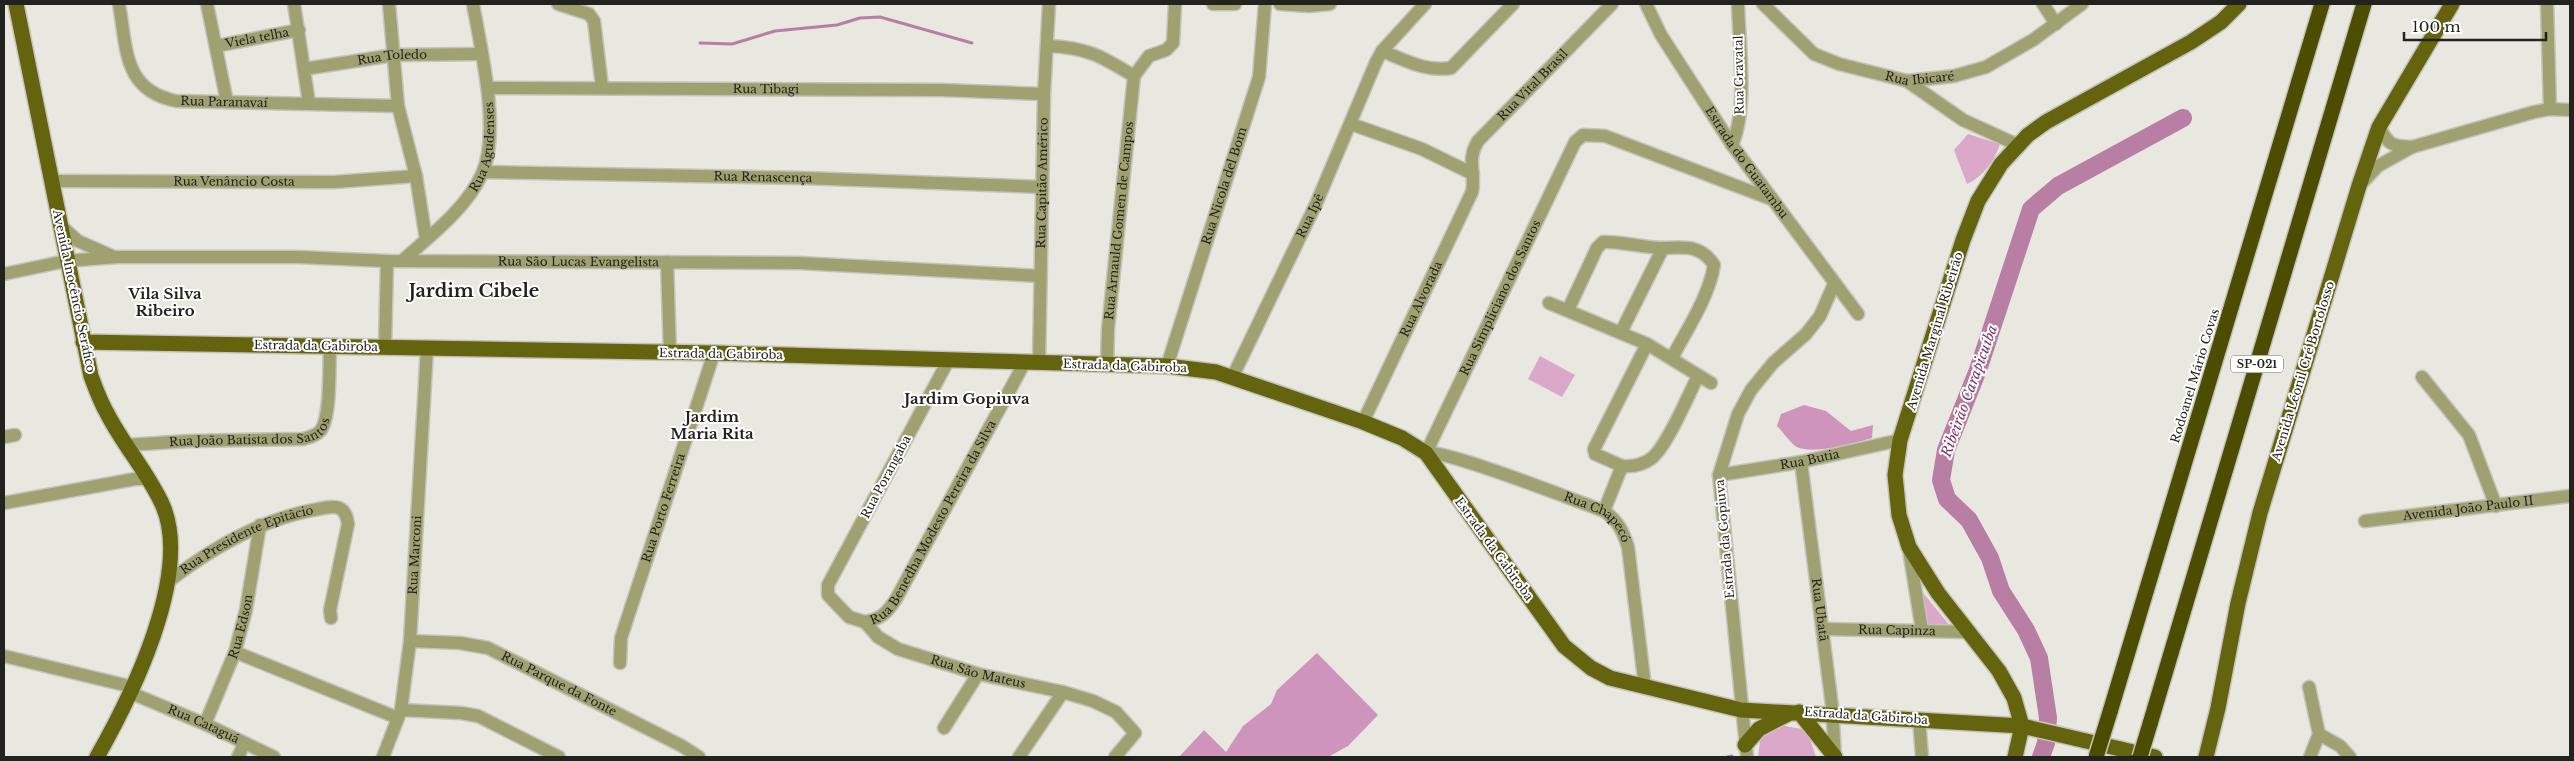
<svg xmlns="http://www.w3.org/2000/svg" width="2574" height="761" font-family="'Libre Baskerville',serif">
<rect width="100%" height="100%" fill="#e8e8e0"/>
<!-- green -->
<path fill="#dba8c9" d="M 1968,134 L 2000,144 C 1995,160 1983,177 1967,184 L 1954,150 Z
M 1540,356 L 1575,375 L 1562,397 L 1528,379 Z
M 1924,594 L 1951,627 L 1926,627 L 1920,596 Z
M 1780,725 L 1807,730 L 1816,757 L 1758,757 L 1761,734 Z"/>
<!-- forest -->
<path fill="#cf94bb" d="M 1804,405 L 1826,411 L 1851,431 L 1873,425 L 1872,438 C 1855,443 1811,456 1795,446 C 1789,441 1783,432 1777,426 L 1781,414 Z
M 1317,653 L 1378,715 L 1348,746 L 1328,757 L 1179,757 L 1204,730 L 1226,752 L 1243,726 L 1271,704 L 1277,690 Z"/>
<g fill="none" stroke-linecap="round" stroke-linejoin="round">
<!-- stream -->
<path stroke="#b87ea4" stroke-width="3" d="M 700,43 L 732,44 L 775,31 L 837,25 L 860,18 L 880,17 L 972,43
M 1727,757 L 1732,756"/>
<!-- river -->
<path stroke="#b87ea4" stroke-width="18" d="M 2041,757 L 2046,743 L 2048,718 L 2039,658 L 2026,630 L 2001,591 L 1990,558 L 1969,520 L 1947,499 L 1941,480 L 1946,450 L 1978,370 L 2031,209 L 2058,186 L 2183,118"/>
<!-- minor casing -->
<g stroke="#c4c4bd" stroke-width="15">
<g id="minor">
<path id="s1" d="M 119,4 C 127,49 123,90 176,101 L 398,106"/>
<path d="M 207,4 L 227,102"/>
<path d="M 294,4 L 309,103"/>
<path d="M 389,4 L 398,106 L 416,176 L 426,239"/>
<path d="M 558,4 L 589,14 L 594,21 L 602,87"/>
<path d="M 1213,4 L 1235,4"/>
<path d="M 1280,4 L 1309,6 L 1330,4"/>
<path id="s2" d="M 1646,4 L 1661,35 L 1732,145 L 1858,314"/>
<path id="s3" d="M 1763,4 L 1814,54 L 1839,64 L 1907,81 L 1954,76 L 1986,67 L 2033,40 L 2082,4"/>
<path d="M 2043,4 L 2056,24"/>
<path d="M 2547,4 L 2550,109"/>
<path id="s4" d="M 216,46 L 299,30"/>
<path d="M 1047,46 C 1086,47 1101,56 1134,76"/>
<path d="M 1382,51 C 1405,60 1425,72 1451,68 L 1513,4"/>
<path id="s5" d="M 304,69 L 394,55 L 481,54"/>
<path d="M 1134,76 L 1149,56 L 1166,50 L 1173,43 L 1175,4"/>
<path d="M 1907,81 L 1963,120 L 2018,145"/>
<path id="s6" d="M 488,88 L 941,90 L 1044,94"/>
<path d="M 1351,124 L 1422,149 L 1473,174"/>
<path d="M 2379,127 C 2389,145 2391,146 2412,147"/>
<path d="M 1732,145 C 1748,109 1739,44 1738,4"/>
<path id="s7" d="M 483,172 L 803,178 L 1042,187"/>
<path id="s8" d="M 52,181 L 334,182 L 416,176"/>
<path d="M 2361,184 L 2378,166 L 2412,147 L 2534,112 L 2550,109 L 2570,110"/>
<path d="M 60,225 L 78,241 L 112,256"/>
<path id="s9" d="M 402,261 C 430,236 466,209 482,174 C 501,131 481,50 473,4"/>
<path d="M 667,262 L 670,353"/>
<path id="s10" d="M 4,274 L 66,261 L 117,257 L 298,257 L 387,261 L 799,263 L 1039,276"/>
<path d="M 1549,303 L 1647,344 L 1711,383"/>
<path d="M 1568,310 L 1597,248 L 1603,242 C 1623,241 1642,248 1662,248 C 1682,248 1700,243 1714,265 C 1709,297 1687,329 1672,358"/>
<path d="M 1621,332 L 1663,248"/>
<path d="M 385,347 L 387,261"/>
<path id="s11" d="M 948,361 L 828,585 L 828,595 L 849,617 L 865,622 L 878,637 L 898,649 L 978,674 L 1063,692 L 1093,701 L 1116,712 L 1135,733 L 1115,757"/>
<path id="s12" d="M 1039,363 L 1044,94 L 1049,4"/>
<path id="s13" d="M 1107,366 L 1108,329 L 1134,76"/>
<path id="s14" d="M 1167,366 L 1259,77 L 1265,4"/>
<path d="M 2422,377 L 2469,435 L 2496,506"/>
<path id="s15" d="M 1232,378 L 1316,204 L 1376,62 L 1382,51 L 1425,4"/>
<path id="s16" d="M 1363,422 L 1472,192 C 1476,172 1466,160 1478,141 L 1612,4"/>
<path d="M 4,437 L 15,435"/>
<path id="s17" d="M 127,445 L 189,441 L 303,439 C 310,437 316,436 321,430 C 331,416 329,366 330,347"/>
<path id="s18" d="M 1426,453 L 1575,142 L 1583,135 L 1605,136 L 1771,199"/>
<path id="s19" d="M 1426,453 C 1445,449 1576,501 1604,511 C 1618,521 1623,531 1628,547 L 1645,687"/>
<path id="s20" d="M 1801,462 L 1832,706 L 1835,757"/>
<path d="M 1622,466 L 1595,454 L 1594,449 L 1647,344"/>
<path id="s21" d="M 1719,475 L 1801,462 L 1900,440"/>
<path d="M 4,503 L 135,479 L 147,479"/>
<path d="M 1604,511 L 1622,466 C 1633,467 1643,465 1652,458 C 1667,446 1688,396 1698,376"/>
<path id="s22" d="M 2365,521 L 2570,496"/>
<path d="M 1909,550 L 1922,630"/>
<path id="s23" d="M 169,581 C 212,548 260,520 313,510 C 320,509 332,505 339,508 C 346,511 347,518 348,524 L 330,610 L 331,618"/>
<path id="s24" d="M 865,622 C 881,619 887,613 896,599 L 1025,362"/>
<path id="s25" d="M 1823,629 L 1970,632"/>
<path id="s26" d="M 410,641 L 460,643 L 488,648 L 682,746 L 699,757"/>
<path d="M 235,652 L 398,718"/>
<path d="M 4,656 L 133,687"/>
<path id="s27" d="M 620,663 L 621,638 L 714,353"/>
<path d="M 2309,687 L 2319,734 L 2310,757"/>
<path id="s28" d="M 131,693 L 205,724 L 274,757"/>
<path d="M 401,710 L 461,713 L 478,716 L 559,757"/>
<path d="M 1919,719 L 1922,757"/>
<path id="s29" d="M 205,724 L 235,652 L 246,610 L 260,525"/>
<path d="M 944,728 L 978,674"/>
<path d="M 2319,734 L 2340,746 L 2350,757"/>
<path d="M 238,757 L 244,744"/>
<path id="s30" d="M 383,757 L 401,710 L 410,641 L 427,348"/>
<path d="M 1019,757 L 1063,692"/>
<path d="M 1747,757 L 1719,475 L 1738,414 L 1751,390 L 1773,363 L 1806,334 L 1820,316 L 1834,284"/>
</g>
</g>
<!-- major casing -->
<g stroke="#c4c4bd" stroke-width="18">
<path id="major" d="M 16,4 L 91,376 C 96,390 101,403 108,415 C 124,446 149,474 163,506 C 192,575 131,697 97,757
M 83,342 L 714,353 L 1167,366 L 1216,372 L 1363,422 L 1402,438 L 1426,453 L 1564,646 L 1591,668 L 1610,678 L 1741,710 L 2022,726 L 2155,757
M 1799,712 L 1835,757
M 1745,745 L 1759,729 L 1788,714
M 2015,757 L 2022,726 L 2014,698 L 1999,671 L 1938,593 L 1909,547 L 1899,515 L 1895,475 L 1900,440 L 1963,240 L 1978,201 L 2001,164 L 2028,135 L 2046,122 L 2191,42 L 2221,22 L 2239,4
M 2206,757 L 2218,708 L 2238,603 L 2260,513 L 2359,186 L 2379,127 L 2452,4"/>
</g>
<!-- highway casing -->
<g stroke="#c4c4bd" stroke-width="18">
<path id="highway" d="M 2110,712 L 2322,4
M 2150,724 L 2364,4"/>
</g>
<!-- minor -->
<use href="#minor" stroke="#9fa170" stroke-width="12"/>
<!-- major -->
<use href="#major" stroke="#64630e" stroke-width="15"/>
<!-- highway -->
<use href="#highway" stroke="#4d4d01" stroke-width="15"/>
<!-- highway-bridge casing -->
<g stroke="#c4c4bd" stroke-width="18" stroke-linecap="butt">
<path id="highway-bridge" d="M 2096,757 L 2110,712
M 2140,757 L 2150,724"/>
</g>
<!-- highway-bridge -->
<use href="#highway-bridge" stroke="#4d4d01" stroke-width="15"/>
</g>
<g text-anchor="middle" stroke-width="4" stroke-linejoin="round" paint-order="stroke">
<!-- shield labels -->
<rect fill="#fffffe" stroke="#646462" stroke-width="1" x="2231" y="355.5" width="52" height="17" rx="4"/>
<g font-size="11" font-weight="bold" fill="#22221f">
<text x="2257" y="368">SP-021</text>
</g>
<!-- street labels -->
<g font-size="12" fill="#22221f" stroke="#fffffe">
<text dy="4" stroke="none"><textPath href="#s4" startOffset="42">Viela telha</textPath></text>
<text dy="4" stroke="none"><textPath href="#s5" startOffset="89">Rua Toledo</textPath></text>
<text dy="4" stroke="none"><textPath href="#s3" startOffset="181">Rua Ibicaré</textPath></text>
<text transform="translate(1739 75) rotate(-91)" y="4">Rua Gravatal</text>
<text dy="4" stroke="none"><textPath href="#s16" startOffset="385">Rua Vital Brasil</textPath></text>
<text dy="4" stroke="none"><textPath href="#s6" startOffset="278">Rua Tibagi</textPath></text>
<text dy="4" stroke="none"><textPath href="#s1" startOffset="171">Rua Paranavaí</textPath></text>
<text dy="4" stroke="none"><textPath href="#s9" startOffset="146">Rua Agudenses</textPath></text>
<text dy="4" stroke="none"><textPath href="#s2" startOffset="188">Estrada do Guatambu</textPath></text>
<text dy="4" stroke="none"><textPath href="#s7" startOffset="280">Rua Renascença</textPath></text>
<text dy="4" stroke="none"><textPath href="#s8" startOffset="182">Rua Venâncio Costa</textPath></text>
<text dy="4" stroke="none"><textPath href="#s12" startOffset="180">Rua Capitão Américo</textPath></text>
<text dy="4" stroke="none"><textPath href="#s14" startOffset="189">Rua Nicola del Bom</textPath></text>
<text dy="4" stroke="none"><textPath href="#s15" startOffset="180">Rua Ipê</textPath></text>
<text dy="4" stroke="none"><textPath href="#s13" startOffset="146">Rua Arnauld Gomen de Campos</textPath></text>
<text dy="4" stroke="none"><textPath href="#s10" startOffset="576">Rua São Lucas Evangelista</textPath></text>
<text transform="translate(74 291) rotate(78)" y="4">Avenida Inocêncio Seráfico</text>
<text dy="4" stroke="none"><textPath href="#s18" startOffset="172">Rua Simpliciano dos Santos</textPath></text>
<text dy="4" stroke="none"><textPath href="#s16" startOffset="136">Rua Alvorada</textPath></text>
<text transform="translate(1935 331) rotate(-73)" y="4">Avenida Marginal Ribeirão</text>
<text transform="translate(316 346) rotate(1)" y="4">Estrada da Gabiroba</text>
<text transform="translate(721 354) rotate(1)" y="4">Estrada da Gabiroba</text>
<text transform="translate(1125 366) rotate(2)" y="4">Estrada da Gabiroba</text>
<text transform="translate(2303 371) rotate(-73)" y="4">Avenida Léonil Cré Bortolosso</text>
<text transform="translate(2195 376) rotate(-73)" y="4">Rodoanel Mário Covas</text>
<text dy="4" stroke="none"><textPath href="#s17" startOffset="126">Rua João Batista dos Santos</textPath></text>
<text dy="4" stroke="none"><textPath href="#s21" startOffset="92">Rua Butia</textPath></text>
<text transform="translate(886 477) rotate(-62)" y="4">Rua Porangaba</text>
<text dy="4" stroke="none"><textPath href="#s27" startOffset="162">Rua Porto Ferreira</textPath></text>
<text dy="4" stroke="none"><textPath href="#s22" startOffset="104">Avenida João Paulo II</textPath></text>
<text dy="4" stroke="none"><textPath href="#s24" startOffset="124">Rua Benedha Modesto Pereira da Silva</textPath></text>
<text dy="4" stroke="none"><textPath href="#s19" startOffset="186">Rua Chapecó</textPath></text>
<text transform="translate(1725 539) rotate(-95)" y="4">Estrada da Gopiuva</text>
<text dy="4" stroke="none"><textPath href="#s23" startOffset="89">Rua Presidente Epitâcio</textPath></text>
<text transform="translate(1494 549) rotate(54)" y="4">Estrada da Gabiroba</text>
<text dy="4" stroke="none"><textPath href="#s30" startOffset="206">Rua Marconi</textPath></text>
<text dy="4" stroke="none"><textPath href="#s20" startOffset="149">Rua Ubatã</textPath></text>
<text dy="4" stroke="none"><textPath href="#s29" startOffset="104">Rua Edson</textPath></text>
<text dy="4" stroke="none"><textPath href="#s25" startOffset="74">Rua Capinza</textPath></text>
<text dy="4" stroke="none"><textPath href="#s11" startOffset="438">Rua São Mateus</textPath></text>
<text dy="4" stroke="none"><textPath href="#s26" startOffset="158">Rua Parque da Fonte</textPath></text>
<text transform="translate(1866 716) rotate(4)" y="4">Estrada da Gabiroba</text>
<text dy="4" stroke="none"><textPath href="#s28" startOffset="79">Rua Cataguá</textPath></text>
</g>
<!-- water labels -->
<g font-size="14" font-style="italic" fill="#783264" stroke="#fffffe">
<text transform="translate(1969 391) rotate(-70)" y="5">Ribeirão Carapicuíba</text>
</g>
<!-- quarter labels -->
<g font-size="15" font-weight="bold" fill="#22221f" stroke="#fffffe">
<text x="165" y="299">Vila Silva<tspan x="165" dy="17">Ribeiro</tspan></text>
<text x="967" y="404">Jardim Gopiuva</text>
<text x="712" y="422">Jardim<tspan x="712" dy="17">Maria Rita</tspan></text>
</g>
<!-- district labels -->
<g font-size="18" font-weight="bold" fill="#22221f" stroke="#fffffe">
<text x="474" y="297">Jardim Cibele</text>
</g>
</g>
<!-- border -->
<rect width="2574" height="761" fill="none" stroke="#22221f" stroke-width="10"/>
<!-- scale -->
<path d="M2404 32v8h142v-8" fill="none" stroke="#22221f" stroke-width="2.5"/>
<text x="2412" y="32" font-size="15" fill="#22221f" stroke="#fffffe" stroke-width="4" paint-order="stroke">100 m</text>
</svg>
